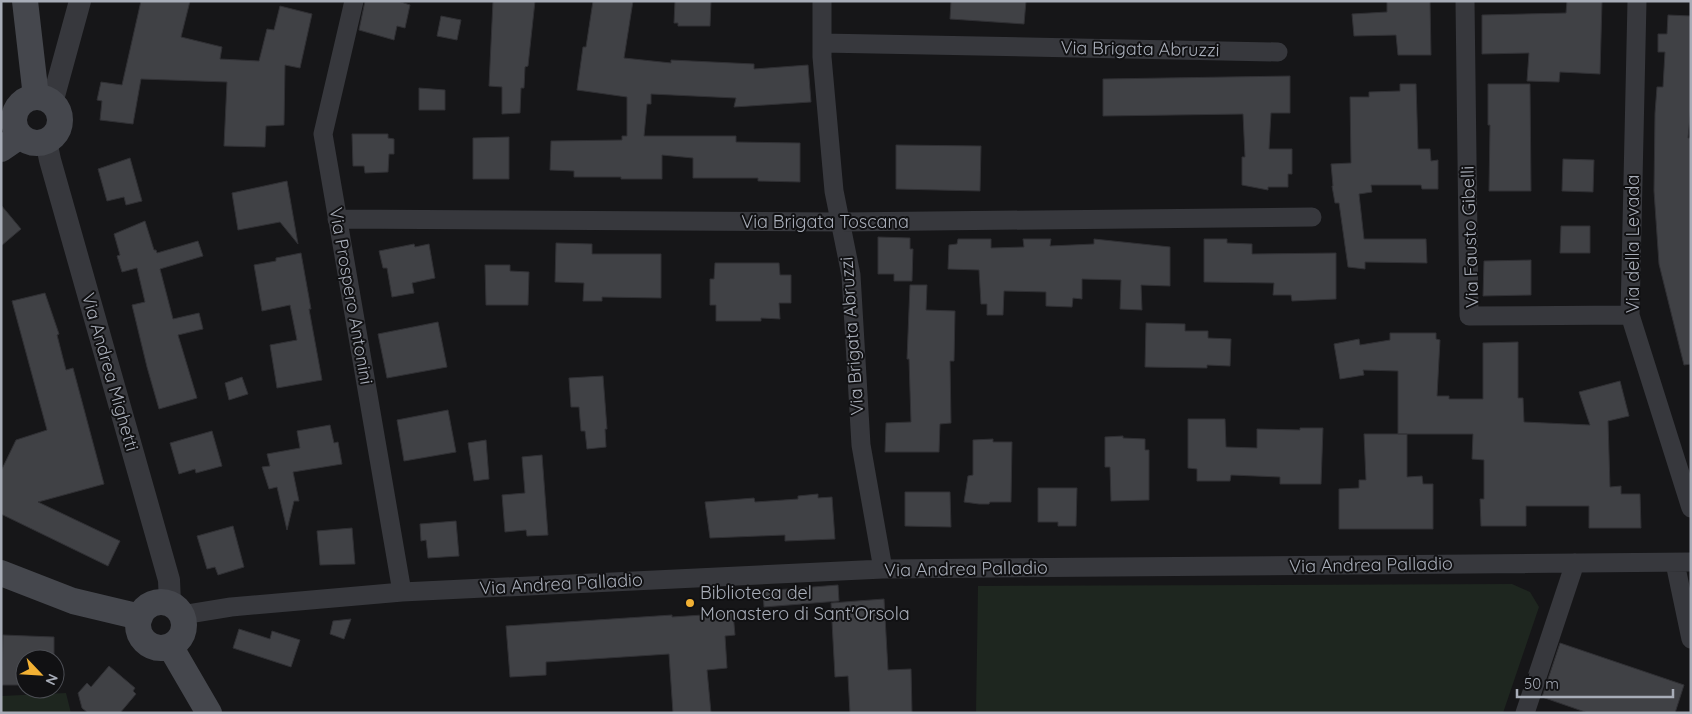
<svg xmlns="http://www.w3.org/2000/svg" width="1692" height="714" font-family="Quicksand,sans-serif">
<rect width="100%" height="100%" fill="#161618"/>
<!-- green -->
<path fill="#1e261f" d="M 1512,584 L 1530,592 L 1539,607 L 1503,713 L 976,713 L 978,586 Z
M 66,693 L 71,713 L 1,713 L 1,696 Z"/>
<!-- building -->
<path fill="#404145" stroke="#303034" d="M 141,1 L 190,1 L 181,37 L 222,47 L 220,59 L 259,61 L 267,29 L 274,30 L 280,6 L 312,14 L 300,68 L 285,65 L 284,125 L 266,126 L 265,147 L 224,146 L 227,82 L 141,79 L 133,124 L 100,120 L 102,101 L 97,100 L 101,82 L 122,85 Z
M 365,1 L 398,1 L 410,5 L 405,28 L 397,26 L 394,40 L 359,30 Z
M 493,1 L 535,1 L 528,66 L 525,67 L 524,88 L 521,88 L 520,113 L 502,114 L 502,87 L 489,86 Z
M 593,1 L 633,1 L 624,58 L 671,63 L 671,60 L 754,64 L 754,69 L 808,65 L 811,102 L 734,107 L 736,98 L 651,94 L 651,104 L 647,104 L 644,136 L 736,136 L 736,142 L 800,143 L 800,182 L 758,181 L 758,178 L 693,178 L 693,158 L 662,155 L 662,179 L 621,179 L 621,177 L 574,177 L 574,171 L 550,170 L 551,141 L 622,140 L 622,136 L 627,136 L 627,97 L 577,90 L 583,47 L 586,47 Z
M 675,1 L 711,1 L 710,26 L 678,26 L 678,23 L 674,23 Z
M 951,1 L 1026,1 L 1024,24 L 950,19 Z
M 1387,1 L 1430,1 L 1431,55 L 1398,55 L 1396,35 L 1354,36 L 1352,14 L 1387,12 Z
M 1567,1 L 1602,1 L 1600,74 L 1560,72 L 1559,82 L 1527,81 L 1529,53 L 1482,54 L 1482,15 L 1566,13 Z
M 1668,15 L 1691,16 L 1691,106 L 1688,138 L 1691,138 L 1691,364 L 1684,365 L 1659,264 L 1654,191 L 1655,113 L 1657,87 L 1663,87 L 1665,52 L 1658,52 L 1658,34 L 1667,34 Z
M 441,16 L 461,20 L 457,40 L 437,36 Z
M 1290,76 L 1290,113 L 1271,113 L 1269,149 L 1292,149 L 1292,174 L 1288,174 L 1288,187 L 1268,187 L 1268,190 L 1242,185 L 1242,157 L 1245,157 L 1243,114 L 1103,116 L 1103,79 Z
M 1400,84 L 1416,84 L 1418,149 L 1430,149 L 1431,161 L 1438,160 L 1438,189 L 1422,189 L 1421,185 L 1371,185 L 1372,192 L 1359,194 L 1364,239 L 1426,239 L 1427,263 L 1365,262 L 1365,269 L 1348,267 L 1339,203 L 1335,203 L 1332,186 L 1333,186 L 1331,164 L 1351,163 L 1350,97 L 1369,97 L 1369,92 L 1400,91 Z
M 1488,84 L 1530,84 L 1531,191 L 1489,191 L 1490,125 L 1488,125 Z
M 419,88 L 445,90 L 445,110 L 419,110 Z
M 352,134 L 388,134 L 388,138 L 394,139 L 394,154 L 389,154 L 388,172 L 365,173 L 364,166 L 353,166 Z
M 509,137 L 509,179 L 473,179 L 473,138 Z
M 896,145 L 981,146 L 980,191 L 896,189 Z
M 130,158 L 142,201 L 126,205 L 124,197 L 107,201 L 98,169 Z
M 1563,159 L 1594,160 L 1593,192 L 1562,191 Z
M 287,181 L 298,244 L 280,222 L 238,230 L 232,193 Z
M 1,205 L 21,229 L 1,246 Z
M 145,221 L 154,250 L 156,250 L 157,253 L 198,241 L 203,256 L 160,269 L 173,319 L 199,313 L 203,329 L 178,335 L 197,398 L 159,409 L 147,367 L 132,305 L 145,302 L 137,268 L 122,272 L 117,256 L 120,255 L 114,234 Z
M 1561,226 L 1590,226 L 1590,253 L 1560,253 Z
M 878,237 L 910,238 L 910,249 L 913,249 L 912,281 L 894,281 L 894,274 L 878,274 Z
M 958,239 L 991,239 L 991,248 L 1024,247 L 1023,239 L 1051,239 L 1050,246 L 1094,244 L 1094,239 L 1170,247 L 1170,286 L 1141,285 L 1142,310 L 1120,309 L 1121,280 L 1082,279 L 1082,299 L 1073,298 L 1072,307 L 1046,306 L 1046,292 L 1004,291 L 1003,315 L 987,315 L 987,304 L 981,304 L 979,270 L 948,269 L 949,245 L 957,244 Z
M 1204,239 L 1227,239 L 1227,243 L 1252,244 L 1252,254 L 1336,253 L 1336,299 L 1292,301 L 1291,295 L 1273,295 L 1274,283 L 1204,282 Z
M 556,243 L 592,244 L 592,254 L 661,254 L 661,298 L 602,297 L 602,301 L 583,301 L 584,283 L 555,282 Z
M 414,244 L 415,247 L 429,244 L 435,278 L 412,283 L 414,293 L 392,297 L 387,268 L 383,268 L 379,251 Z
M 301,253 L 311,309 L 309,309 L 322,380 L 277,388 L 270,345 L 297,340 L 290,305 L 262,311 L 254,265 L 276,261 L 276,258 Z
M 1531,260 L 1531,295 L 1483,296 L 1484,261 Z
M 715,263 L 779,263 L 780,275 L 791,275 L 791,303 L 779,303 L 780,319 L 761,318 L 761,321 L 716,321 L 716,305 L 710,305 L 710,279 L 714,279 Z
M 485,265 L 510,265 L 510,271 L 529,272 L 528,305 L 486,305 Z
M 910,285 L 927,285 L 926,310 L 955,311 L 954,361 L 950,361 L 951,423 L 940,424 L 939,452 L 885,452 L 886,423 L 911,422 L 909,359 L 907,359 Z
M 45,293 L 59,334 L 57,335 L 66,370 L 73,368 L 104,484 L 38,502 L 120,541 L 108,566 L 1,514 L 1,471 L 16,440 L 47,430 L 12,301 Z
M 438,322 L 447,367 L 387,378 L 378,334 Z
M 1146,323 L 1185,324 L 1185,331 L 1208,331 L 1208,338 L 1231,339 L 1230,366 L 1207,365 L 1207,368 L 1145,367 Z
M 1390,333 L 1436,333 L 1436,339 L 1440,340 L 1437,396 L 1449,396 L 1449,399 L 1483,399 L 1483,343 L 1518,342 L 1518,398 L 1523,398 L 1524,422 L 1590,425 L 1579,392 L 1620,381 L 1629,416 L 1608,421 L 1610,487 L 1621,486 L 1621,494 L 1640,494 L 1641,528 L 1589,528 L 1589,506 L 1526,506 L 1526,526 L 1481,526 L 1480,499 L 1484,499 L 1484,460 L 1472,459 L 1473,434 L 1398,434 L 1398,371 L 1363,370 L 1364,375 L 1340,379 L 1334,344 L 1359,339 L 1360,345 L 1390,340 Z
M 603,376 L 607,429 L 605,429 L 606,447 L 587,449 L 585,431 L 581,431 L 579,407 L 571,407 L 569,378 Z
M 242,377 L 248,394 L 229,400 L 225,383 Z
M 448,410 L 456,452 L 404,461 L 397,420 Z
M 1188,419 L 1225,419 L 1226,447 L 1257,448 L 1257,429 L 1300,430 L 1300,428 L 1323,428 L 1321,484 L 1280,484 L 1280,477 L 1231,475 L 1230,481 L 1197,481 L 1197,469 L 1188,468 Z
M 330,425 L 334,443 L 338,442 L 342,464 L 293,472 L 299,501 L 294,501 L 287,530 L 277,487 L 269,489 L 262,467 L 270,466 L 267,454 L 300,448 L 297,431 Z
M 212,431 L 222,466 L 196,473 L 195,469 L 179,474 L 170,443 Z
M 1364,434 L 1407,434 L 1407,477 L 1422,476 L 1423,484 L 1433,484 L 1433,529 L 1339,529 L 1339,489 L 1359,488 L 1359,480 L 1366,480 Z
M 1123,436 L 1123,438 L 1145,439 L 1145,450 L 1149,450 L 1149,500 L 1111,501 L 1110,467 L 1105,467 L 1105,437 Z
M 993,439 L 993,442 L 1012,442 L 1011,502 L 990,502 L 989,504 L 979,504 L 964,502 L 968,476 L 973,475 L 973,440 Z
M 486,440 L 489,479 L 474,481 L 468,443 Z
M 542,455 L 548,535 L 527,536 L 526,530 L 505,532 L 502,495 L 525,493 L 522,457 Z
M 1038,488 L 1077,488 L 1076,526 L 1058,526 L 1058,522 L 1038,522 Z
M 905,492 L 950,492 L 951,527 L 905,526 Z
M 818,494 L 818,498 L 832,497 L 835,539 L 785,541 L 785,535 L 710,538 L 705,502 L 754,498 L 755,502 L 798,499 L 798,496 Z
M 456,521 L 459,556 L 428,558 L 426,540 L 421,541 L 420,524 Z
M 233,526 L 244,567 L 218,575 L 215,567 L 207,569 L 197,536 Z
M 352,528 L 355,564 L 320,565 L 317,531 Z
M 838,585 L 839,601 L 764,607 L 763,591 Z
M 884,599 L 888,670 L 911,669 L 912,713 L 850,713 L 848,676 L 835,677 L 831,603 Z
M 733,613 L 735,635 L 725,636 L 727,668 L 707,670 L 711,713 L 673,713 L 669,654 L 546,662 L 546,675 L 510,677 L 506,626 L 672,615 L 672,617 Z
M 351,619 L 344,639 L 330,634 L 333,621 Z
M 239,629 L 270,639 L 272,631 L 300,640 L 291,667 L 233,648 Z
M 3,635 L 54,637 L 54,659 L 25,659 L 25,685 L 2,685 Z
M 1560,643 L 1684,685 L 1675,713 L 1588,713 L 1542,697 Z
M 109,666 L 135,688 L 133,691 L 136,694 L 120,713 L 88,713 L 82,708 L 78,693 L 87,683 L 91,687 Z"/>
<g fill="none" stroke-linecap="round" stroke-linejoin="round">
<!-- minor -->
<path stroke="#37383d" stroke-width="19" d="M 354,1 L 323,134 L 402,592
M 822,1 L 822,57 L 834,191 L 851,275 L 861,445 L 883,569
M 1465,1 L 1469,316 L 1630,315
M 1637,1 L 1630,315 L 1691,508
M 822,43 L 1278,52
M 337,219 L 841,222 L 1312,217
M 1675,563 L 1691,639
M 182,615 L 231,607 L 402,592 L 883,569 L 1691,562
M 1525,713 L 1575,563"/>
<!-- tertiary -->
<path stroke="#37383d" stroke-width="22" d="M 52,103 L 80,1
M 46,141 L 50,160 L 169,580 L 170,603"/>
<!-- secondary -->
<path stroke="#45474d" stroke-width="26" d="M 25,1 L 36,97
M14 120a23 23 0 1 1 46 0a23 23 0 1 1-46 0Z
M 1,149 L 20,136
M 1,573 L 73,601 L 140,617
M138 625a23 23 0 1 1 46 0a23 23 0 1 1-46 0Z
M 170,646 L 209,713"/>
</g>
<!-- markers -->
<circle fill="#f2b134" stroke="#111113" stroke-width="2" cx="690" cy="603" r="5"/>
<g text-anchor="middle" stroke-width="4" stroke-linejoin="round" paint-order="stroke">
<!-- street labels -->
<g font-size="18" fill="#a8adb8" stroke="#111113">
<text transform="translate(1140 49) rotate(1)" y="6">Via Brigata Abruzzi</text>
<text x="825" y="228">Via Brigata Toscana</text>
<text transform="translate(1470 237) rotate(-92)" y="6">Via Fausto Gibelli</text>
<text transform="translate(1633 244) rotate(-90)" y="6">Via della Levada</text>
<text transform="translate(351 296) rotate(80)" y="6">Via Prospero Antonini</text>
<text transform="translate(852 336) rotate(-94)" y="6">Via Brigata Abruzzi</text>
<text transform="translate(110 372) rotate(74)" y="6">Via Andrea Mighetti</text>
<text transform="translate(1371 565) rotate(-1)" y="6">Via Andrea Palladio</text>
<text transform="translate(966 569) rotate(-1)" y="6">Via Andrea Palladio</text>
<text transform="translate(561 584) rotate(-3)" y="6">Via Andrea Palladio</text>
</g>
<!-- poi labels -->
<g font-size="18" fill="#a8adb8" stroke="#111113" text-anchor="start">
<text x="700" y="599">Biblioteca del<tspan x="700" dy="21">Monastero di Sant'Orsola</tspan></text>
</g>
</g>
<!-- border -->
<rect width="1692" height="714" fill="none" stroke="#a8adb8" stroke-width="5"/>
<!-- north arrow -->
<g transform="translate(40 674) rotate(115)"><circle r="24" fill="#111113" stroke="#4d4f55"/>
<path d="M0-4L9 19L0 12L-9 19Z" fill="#f2b134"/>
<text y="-8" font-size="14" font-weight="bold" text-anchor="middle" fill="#a8adb8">N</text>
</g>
<!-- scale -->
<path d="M1517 689v8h156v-8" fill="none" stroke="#a8adb8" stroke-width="2.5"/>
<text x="1524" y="689" font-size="15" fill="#a8adb8" stroke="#111113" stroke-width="4" paint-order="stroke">50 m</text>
</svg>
